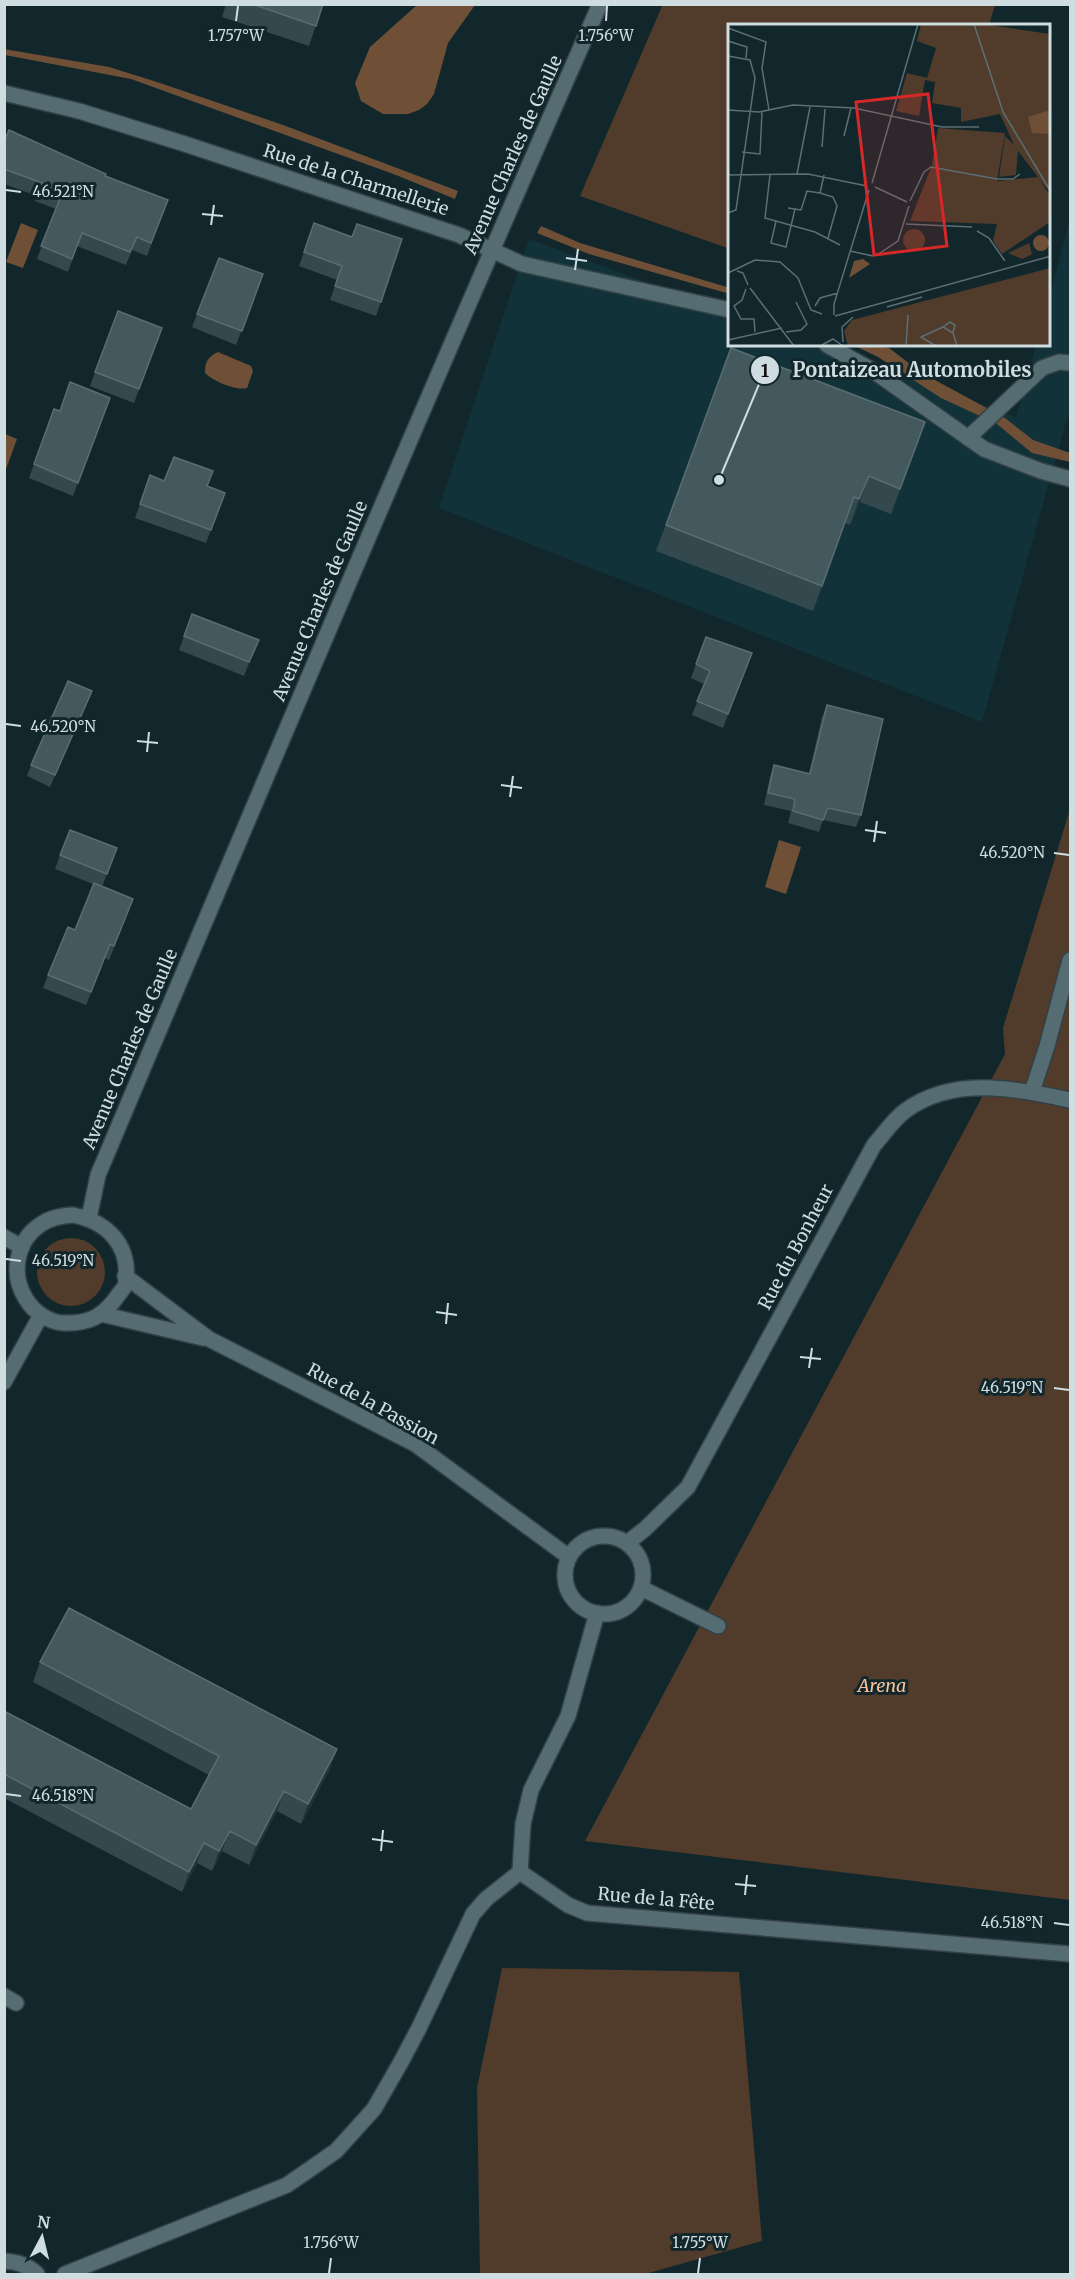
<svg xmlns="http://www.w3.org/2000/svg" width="1075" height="2279" font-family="Merriweather,serif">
<rect width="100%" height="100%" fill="#11272c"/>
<!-- built -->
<path fill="#113239" d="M 1070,218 L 1070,414 L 1068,415 L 982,722 L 439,508 L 529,239 L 730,313 L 730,345 L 818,345 L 1016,417 L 1036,345 L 1050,345 L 1050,296 Z"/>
<!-- green -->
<path fill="#513b2b" d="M 663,4 L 995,4 L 995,5 L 989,25 L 730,26 L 730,249 L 580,196 Z
M 1070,809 L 1070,1900 L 585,1841 L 1005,1054 L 1003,1028 Z
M37 1272a34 34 0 1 1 68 0a34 34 0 1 1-68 0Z
M 502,1968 L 739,1972 L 762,2241 L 645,2274 L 480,2274 L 477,2088 Z"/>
<!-- water -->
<path fill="#6f5037" d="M 417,5 L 475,5 L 448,43 L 434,94 L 427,104 L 419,110 L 408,114 L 383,114 L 361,101 L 355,83 L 370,47 Z
M 4,49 L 109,67 L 157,82 L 283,125 L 458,191 L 455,199 L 396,175 L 131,79 L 5,55 Z
M 21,223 L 38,230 L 23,268 L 6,262 Z
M 541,226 L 580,243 L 730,288 L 730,294 L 589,254 L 537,233 Z
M 853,345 L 872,345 L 889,348 L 922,373 L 1005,418 L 1033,440 L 1070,453 L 1070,462 L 1032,453 L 997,424 L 941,398 L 878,357 Z
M 218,352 L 251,366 L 253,371 L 247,388 C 236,391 213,381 205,373 C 205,361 208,357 218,352 Z
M 5,434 L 17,439 L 5,472 Z
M 779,840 L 801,847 L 786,894 L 765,887 Z"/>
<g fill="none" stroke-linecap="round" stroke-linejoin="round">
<!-- service casing -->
<g stroke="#324146" stroke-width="18">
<path id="service" d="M 968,438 L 1042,368 L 1059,362 L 1070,363
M 1032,1092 L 1047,1046 L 1070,960
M 641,1588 L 718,1626
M 4,1996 L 16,2003"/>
</g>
<!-- minor casing -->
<g stroke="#324146" stroke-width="18">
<path id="minor" d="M 4,93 L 79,111 L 185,144 L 459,235 L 522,264 L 730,310
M 827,345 L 872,370 L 984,449 L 1041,471 L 1070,479
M 4,1237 L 22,1247
M 125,1276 L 209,1339 L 415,1444 L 569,1557
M 101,1314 L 203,1338
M565 1575a39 39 0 1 1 78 0a39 39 0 1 1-78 0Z
M 627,1543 L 645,1529 L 688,1487 L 874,1145 C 883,1135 893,1120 905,1111 C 954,1075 1016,1089 1070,1100
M 520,1872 L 568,1905 L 587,1913 L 1070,1954
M 520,1872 L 523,1824 L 531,1790 L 568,1716 L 597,1613
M 4,2261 C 18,2262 27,2265 37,2274
M 65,2274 L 287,2185 L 336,2151 L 374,2109 L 401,2062 L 419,2028 L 473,1914 L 486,1899 L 520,1872"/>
</g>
<!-- secondary casing -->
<g stroke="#324146" stroke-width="18">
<path id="secondary" d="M 73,1215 C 108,1222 130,1245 126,1282 C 126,1286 122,1290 119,1294 C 104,1316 90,1324 63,1323 C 48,1322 33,1311 26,1299 C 10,1274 16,1239 43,1223 C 52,1217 63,1216 73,1215 Z
M 89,1218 L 98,1175 C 263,784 428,393 600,4
M 4,1382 L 41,1315"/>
</g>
<!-- service -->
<use href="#service" stroke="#546c72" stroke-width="15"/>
<!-- minor -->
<use href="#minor" stroke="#546c72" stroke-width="15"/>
<!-- secondary -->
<use href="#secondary" stroke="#546c72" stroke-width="15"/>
</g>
<!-- wall -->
<path fill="#33494e" d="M 226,4 L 323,4 L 309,46 L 222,17 Z
M 4,142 L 105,176 L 168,200 L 147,256 L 132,250 L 126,265 L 77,246 L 68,272 L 37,259 L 56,209 L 35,201 L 37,196 L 4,184 Z
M 314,223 L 352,237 L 402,239 L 376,316 L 330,300 L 337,280 L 299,266 Z
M 263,274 L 236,345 L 192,327 L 197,314 Z
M 118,311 L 162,328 L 134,403 L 90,386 Z
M 731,348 L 925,422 L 891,514 L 860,502 L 850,525 L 845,523 L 813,611 L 656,551 Z
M 110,398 L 73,496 L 29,478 L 54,409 L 60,411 Z
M 150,475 L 164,481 L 207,486 L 225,493 L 206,543 L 135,518 Z
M 192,614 L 259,640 L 244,676 L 179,650 Z
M 706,637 L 752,653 L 723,728 L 692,715 L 704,684 L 691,678 Z
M 87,703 L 50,787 L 27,776 L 31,765 Z
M 827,705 L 861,815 L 856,827 L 823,820 L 819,832 L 788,823 L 791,811 L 764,805 L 770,777 L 774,765 L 809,773 L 822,717 Z
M 117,848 L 102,887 L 133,899 L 109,960 L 105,958 L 86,1005 L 43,988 L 48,975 L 75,930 L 93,884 L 55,869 L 60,855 Z
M 40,1662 L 337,1749 L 330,1769 L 301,1824 L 277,1811 L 249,1865 L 222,1851 L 212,1871 L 197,1863 L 182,1892 L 4,1798 L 4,1711 L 191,1809 L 209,1775 L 33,1682 Z"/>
<!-- shaded-wall -->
<path fill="#1e353a" d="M 869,476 L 860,502 L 850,525 L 859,499 Z
M 259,640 L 254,653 L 244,676 L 249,662 Z
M 92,691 L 87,703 L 50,787 L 55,775 Z
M 337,1749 L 330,1769 L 301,1824 L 308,1804 Z
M 284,1791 L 277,1811 L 249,1865 L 256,1845 Z
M 230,1831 L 222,1851 L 212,1871 L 219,1851 Z
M 204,1843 L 197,1863 L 182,1892 L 189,1872 Z"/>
<!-- building -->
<path fill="#44595e" stroke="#596d72" stroke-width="1.5" d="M 252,4 L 323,4 L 316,26 Z
M 9,130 L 106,174 L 105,176 L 168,200 L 151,243 L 137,237 L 130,252 L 82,233 L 72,259 L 41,246 L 61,196 L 40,188 L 42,183 L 4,169 L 4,142 Z
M 314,223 L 352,237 L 357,224 L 402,239 L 381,302 L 335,286 L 342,266 L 304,252 Z
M 219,258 L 263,274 L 242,331 L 197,314 Z
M 118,311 L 162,328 L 139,389 L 95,372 Z
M 731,348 L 925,422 L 900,489 L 869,476 L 859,499 L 854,497 L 822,586 L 666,525 Z
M 70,382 L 110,398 L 78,483 L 34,464 L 54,409 L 60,411 Z
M 174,457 L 213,471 L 207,486 L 225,493 L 211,530 L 140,504 L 150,475 L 164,481 Z
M 192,614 L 259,640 L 249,662 L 184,636 Z
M 706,637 L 752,653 L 728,714 L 697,701 L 710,671 L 696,664 Z
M 68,681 L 92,691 L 55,775 L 31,765 Z
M 827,705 L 883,719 L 861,815 L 828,808 L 823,820 L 793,811 L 795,799 L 768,793 L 774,765 L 810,774 Z
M 70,830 L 117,848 L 107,874 L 60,855 Z
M 94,883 L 133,899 L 114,946 L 110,944 L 91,992 L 48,975 L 68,927 L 75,930 Z
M 69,1608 L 337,1749 L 308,1804 L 284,1791 L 256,1845 L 230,1831 L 219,1851 L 204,1843 L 189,1872 L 4,1774 L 4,1711 L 191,1809 L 219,1756 L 40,1662 Z"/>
<!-- ticks -->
<path fill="none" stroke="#cfdce0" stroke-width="2" d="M 236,21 L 238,6M 606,21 L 607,6M 6,190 L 21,192M 202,214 L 223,216M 211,225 L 214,205M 566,258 L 587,261M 575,270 L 578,249M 6,724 L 21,726M 137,741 L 158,743M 147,752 L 149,732M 501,785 L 522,788M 510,797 L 513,776M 865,830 L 886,833M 874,842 L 877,821M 1054,853 L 1069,855M 6,1259 L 21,1261M 436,1312 L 457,1315M 446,1324 L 448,1303M 800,1357 L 821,1359M 809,1368 L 812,1348M 1054,1388 L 1069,1390M 6,1794 L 21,1796M 372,1839 L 393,1842M 381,1851 L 383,1830M 735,1884 L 756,1886M 745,1895 L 747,1875M 1054,1923 L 1069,1925M 329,2273 L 331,2258M 698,2273 L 700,2258"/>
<g text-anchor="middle" stroke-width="6" stroke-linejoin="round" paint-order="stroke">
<!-- street labels -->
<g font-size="18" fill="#cfdce0" stroke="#11272c">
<text transform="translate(513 155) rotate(-66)" y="6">Avenue Charles de Gaulle</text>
<text transform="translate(356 180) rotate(18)" y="6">Rue de la Charmellerie</text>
<text transform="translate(320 601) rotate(-67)" y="6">Avenue Charles de Gaulle</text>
<text transform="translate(130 1049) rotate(-67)" y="6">Avenue Charles de Gaulle</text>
<text transform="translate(796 1247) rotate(-62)" y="6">Rue du Bonheur</text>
<text transform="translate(373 1404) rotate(29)" y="6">Rue de la Passion</text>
<text transform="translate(656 1899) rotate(5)" y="6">Rue de la Fête</text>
</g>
<!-- park labels -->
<g font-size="18" font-style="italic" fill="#fac196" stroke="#11272c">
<text x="882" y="1692">Arena</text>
</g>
</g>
<!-- overview -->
<g transform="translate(728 24)">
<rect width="322" height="322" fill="#11272c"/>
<path d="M 193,0 L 255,0 L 322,10 L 322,168 L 310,154 L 322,171 L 322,198 L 274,230 L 265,217 L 269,200 L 182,197 L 204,141 L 210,104 L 277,109 L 269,157 L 310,153 L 290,127 L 288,151 L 271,153 L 277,112 L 286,121 L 272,90 L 233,98 L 233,84 L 204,79 L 207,58 L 197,56 L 191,92 L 168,87 L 179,49 L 199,54 L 208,24 L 189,17 ZM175 216a11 11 0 1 1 22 0a11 11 0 1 1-22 0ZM 301,219 L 304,230 L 301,232 L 294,235 L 280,229 ZM 322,244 L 322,322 L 120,322 L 116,307 L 124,296 Z" fill="#513b2b"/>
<path d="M 322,86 L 322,110 L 304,109 L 300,93 ZM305 219a8 8 0 1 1 16 0a8 8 0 1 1-16 0ZM 135,235 L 142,240 L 121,254 L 126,237 Z" fill="#6f5037"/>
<path fill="none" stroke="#5d6f74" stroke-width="1.5" d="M 246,0 L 275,88 L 323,168M 0,4 L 38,18 L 34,44 L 41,86M 0,17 L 19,23 L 18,34M 0,32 L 22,36 L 27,54 L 8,186 L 0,189M 0,86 L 31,88 L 65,81 L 126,84 L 214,103 L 251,103M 116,112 L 123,84M 94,123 L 97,85M 14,128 L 32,130 L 34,88M 69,150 L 82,83M 0,151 L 80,150 L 139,162M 42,151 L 37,194 L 87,208 L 112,221M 96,151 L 92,169 L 105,173 L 109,182 L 100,214M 144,159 L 190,0M 147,163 L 179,178M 182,177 L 196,148 L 203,143 L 269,155 L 285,155 L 292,150M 60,184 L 73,186 L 79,167 L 92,169M 48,197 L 43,219 L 58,223 L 67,185M 178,200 L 244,203M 249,207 L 261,214 L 277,237M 122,227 L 145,232M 149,231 L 170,217 L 181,182M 9,247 L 15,249 L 20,261M 0,249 L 27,236 L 52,238 L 70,254 L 83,286 L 94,290M 22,264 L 66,322M 18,265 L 14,276 L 6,282 L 13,295 L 26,295 L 27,308M 87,282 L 92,274 L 110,269M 159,283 L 194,273M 106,291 L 106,280 L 141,166M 107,292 L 323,232M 58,308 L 73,306 L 79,300 L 68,278M 225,309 L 227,301 L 222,298 L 215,303 L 225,309 L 229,322M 0,316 L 54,304M 115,318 L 114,303 L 125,293M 94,321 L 105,315 L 115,322M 178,322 L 180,291M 208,322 L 193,313 L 215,303"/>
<path fill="#d62828" fill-opacity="0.15" stroke="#d62828" stroke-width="3" d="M 200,70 L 219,222 L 146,231 L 128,78 Z"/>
<rect width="322" height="322" fill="none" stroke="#cfdce0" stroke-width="3"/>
</g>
<g font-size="15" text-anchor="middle" fill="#cfdce0" stroke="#11272c" stroke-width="6" stroke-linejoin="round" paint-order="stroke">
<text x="236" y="41">1.757°W</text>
<text x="606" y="41">1.756°W</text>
<text x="63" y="197">46.521°N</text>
<text x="63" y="732">46.520°N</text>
<text x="1012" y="858">46.520°N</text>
<text x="63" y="1266">46.519°N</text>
<text x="1012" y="1393">46.519°N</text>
<text x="63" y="1801">46.518°N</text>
<text x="1012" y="1928">46.518°N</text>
<text x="331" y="2248">1.756°W</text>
<text x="700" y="2248">1.755°W</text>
</g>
<!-- callouts -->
<path fill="none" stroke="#cfdce0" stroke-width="2" d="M719 480L765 370"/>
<g fill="#cfdce0" stroke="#11272c" stroke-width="2">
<circle cx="719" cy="480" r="6"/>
<circle cx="765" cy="370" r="15"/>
</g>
<g font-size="18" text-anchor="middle" font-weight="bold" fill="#111">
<text x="765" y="377">1</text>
</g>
<g font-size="20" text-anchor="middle" font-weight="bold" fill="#cfdce0" stroke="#11272c" stroke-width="6" stroke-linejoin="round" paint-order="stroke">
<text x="912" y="377">Pontaizeau Automobiles</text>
</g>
<!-- border -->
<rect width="1075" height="2279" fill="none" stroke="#cfdce0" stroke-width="12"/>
<!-- north arrow -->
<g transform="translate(42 2237) rotate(7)" stroke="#11272c" stroke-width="4.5" paint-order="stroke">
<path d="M0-4.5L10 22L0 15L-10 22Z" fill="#cfdce0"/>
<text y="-9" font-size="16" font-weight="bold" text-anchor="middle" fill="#cfdce0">N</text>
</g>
</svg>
